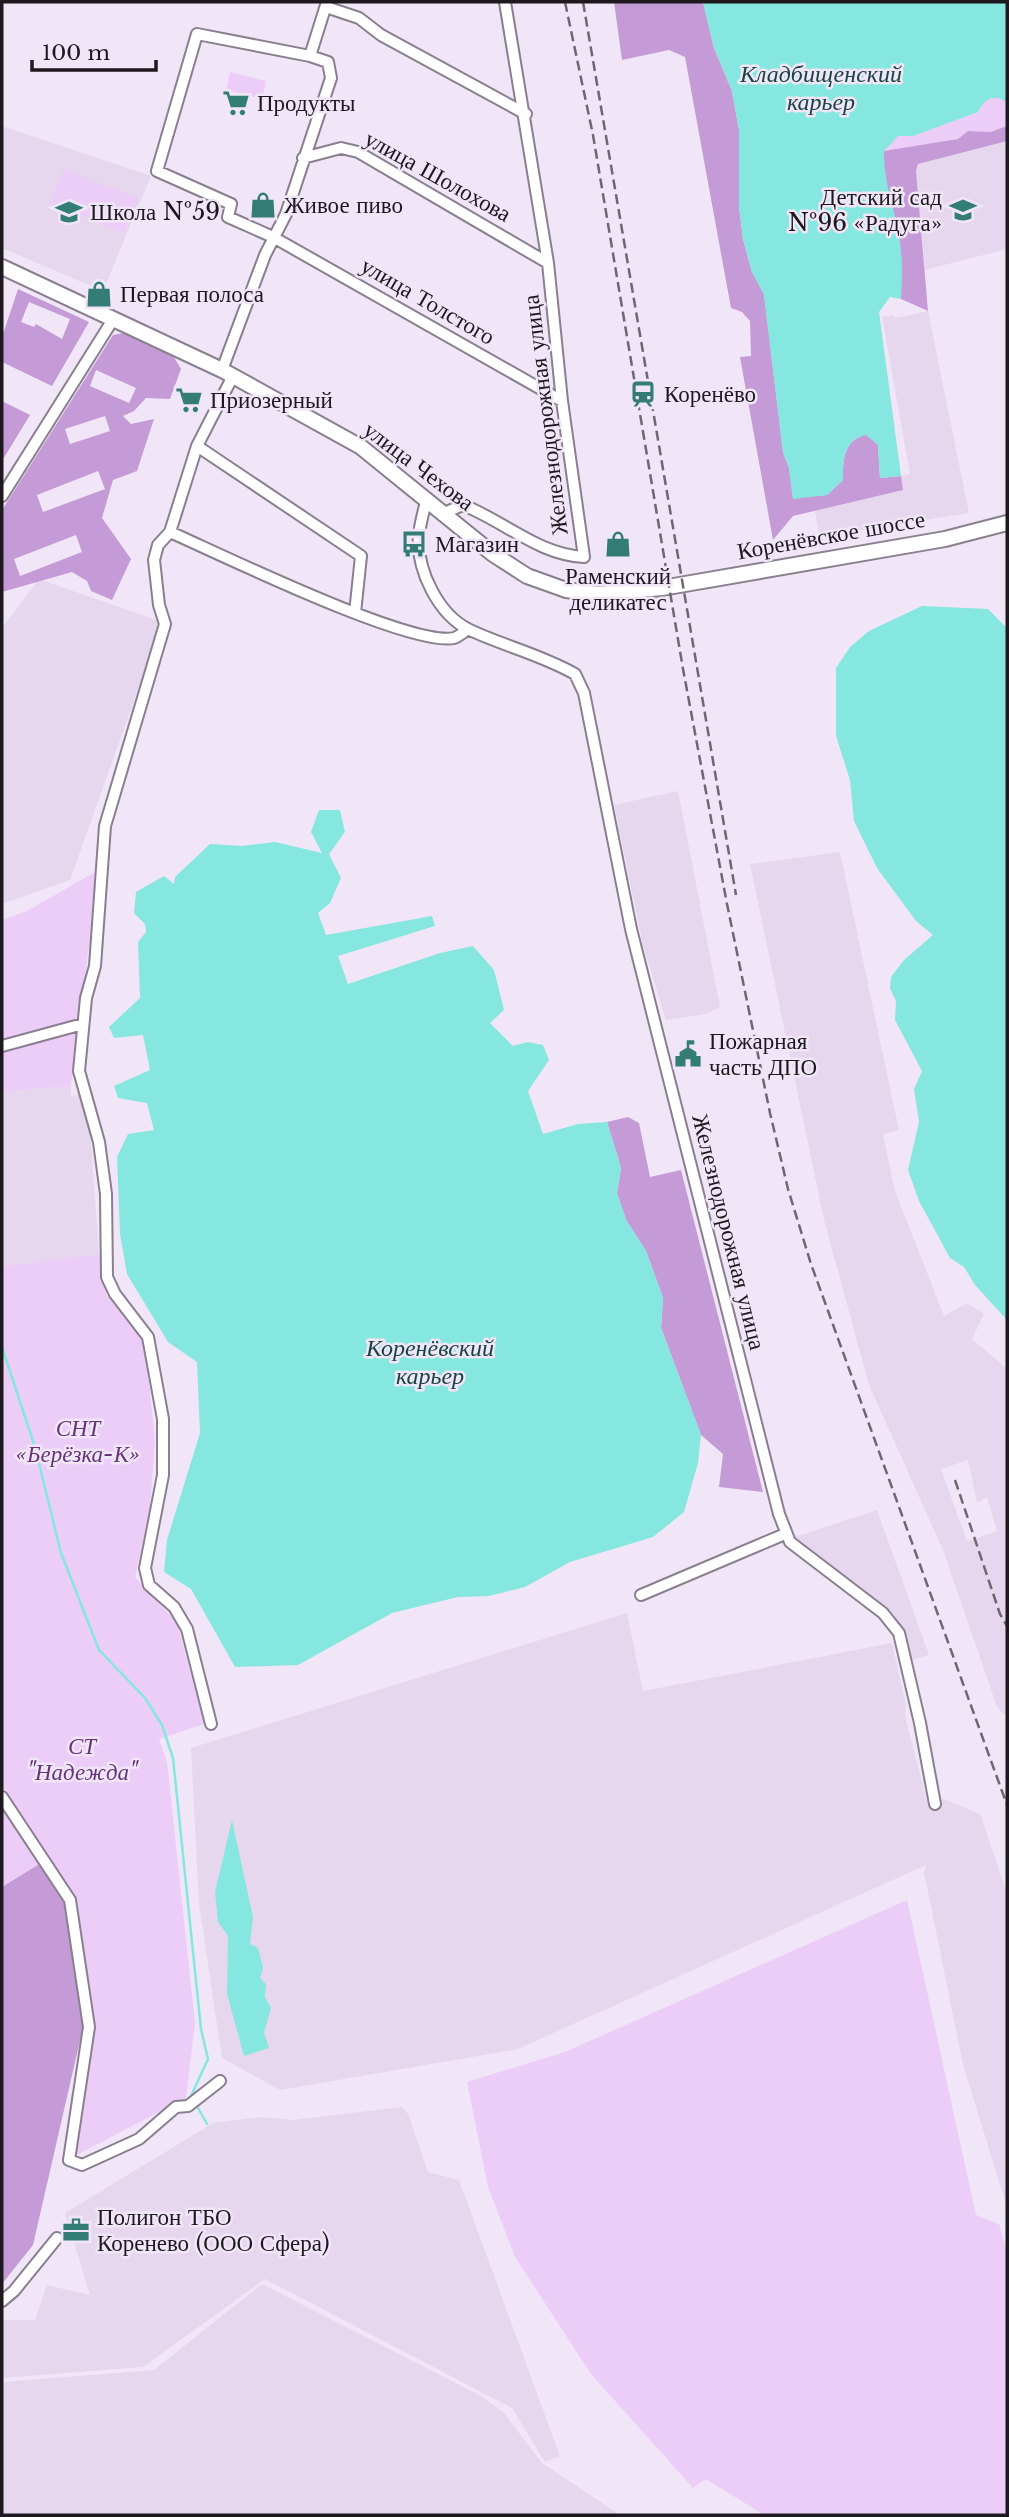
<svg xmlns="http://www.w3.org/2000/svg" width="1009" height="2517" font-family="'Libre Baskerville',serif">
<rect width="100%" height="100%" fill="#f1e6f7"/>
<!-- built -->
<path fill="#e7d7ee" fill-rule="evenodd" d="M 2,126 L 151,176 L 103,291 L 2,248 Z
M 1007,141 L 1007,249 L 925,270 L 916,170 L 918,164 Z
M 928,311 L 969,513 L 819,537 L 815,510 L 903,490 L 901,476 L 910,474 L 882,317 L 894,315 L 895,318 Z
M 39,579 L 162,622 L 70,880 L 2,904 L 2,628 Z
M 678,791 L 720,1007 L 706,1014 L 666,1020 L 643,945 L 614,805 Z
M 840,852 L 899,1130 L 883,1134 L 895,1191 L 944,1316 L 967,1303 L 984,1314 L 972,1339 L 1007,1369 L 1007,1718 L 997,1707 L 943,1550 L 869,1385 L 824,1220 L 750,864 ZM 968,1460 L 977,1503 L 987,1497 L 997,1531 L 967,1541 L 941,1469 Z
M 71,1086 L 71,1096 L 83,1094 L 89,1115 L 99,1254 L 2,1266 L 2,1092 Z
M 877,1510 L 929,1655 L 911,1660 L 894,1614 L 886,1606 L 856,1589 L 795,1537 Z
M 627,1613 L 643,1691 L 892,1643 L 906,1705 L 905,1716 L 928,1806 L 944,1799 L 980,1814 L 1007,1893 L 1007,2207 L 963,2065 L 924,1872 L 926,1865 L 518,2049 L 280,2090 L 222,2058 L 199,1904 L 191,1748 Z
M 402,2107 L 408,2114 L 428,2172 L 459,2180 L 560,2456 L 545,2462 L 512,2408 L 265,2279 L 143,2367 L 2,2378 L 2,2320 L 35,2320 L 47,2285 L 90,2295 L 65,2213 L 213,2123 L 260,2117 L 293,2120 Z
M 262,2284 L 481,2396 L 504,2413 L 542,2463 L 620,2515 L 2,2515 L 2,2382 L 154,2370 Z"/>
<!-- green -->
<path fill="#ebcdf8" d="M 230,72 L 266,81 L 262,99 L 226,90 Z
M 991,97 L 1000,97 L 1007,102 L 1007,141 L 918,164 L 884,151 L 898,136 L 913,136 L 978,112 L 982,103 Z
M 64,169 L 138,198 L 124,233 L 50,203 Z
M 95,872 L 93,914 L 71,1086 L 2,1092 L 2,920 L 27,911 Z
M 99,1254 L 106,1294 L 143,1341 L 149,1381 L 155,1442 L 150,1506 L 135,1577 L 177,1623 L 204,1724 L 159,1739 L 167,1762 L 195,2023 L 186,2098 L 71,2158 L 92,2029 L 75,1901 L 2,1786 L 2,1266 Z
M 2,1806 L 41,1863 L 2,1887 Z
M 907,1900 L 976,2215 L 999,2224 L 1007,2252 L 1007,2515 L 764,2515 L 706,2479 L 693,2488 L 591,2374 L 515,2257 L 488,2187 L 467,2082 L 565,2052 Z"/>
<!-- forest -->
<path fill="#c49bd6" fill-rule="evenodd" d="M 614,2 L 703,2 L 714,48 L 732,91 L 739,130 L 739,207 L 743,239 L 752,272 L 764,294 L 783,452 L 789,468 L 793,498 L 827,495 L 843,480 C 843,460 843,440 867,434 L 878,445 L 880,478 L 901,476 L 903,490 L 793,516 L 773,540 L 740,357 L 751,356 L 750,321 L 742,312 L 731,308 L 685,57 L 669,50 L 622,60 Z
M 1007,126 L 1007,141 L 918,164 L 916,171 L 928,311 L 901,299 L 900,243 L 883,175 L 884,151 L 958,139 L 968,131 L 991,132 Z
M 18,289 L 89,322 L 52,386 L 2,362 L 2,337 ZM 29,302 L 70,319 L 62,339 L 36,324 L 34,327 L 21,322 Z
M 135,331 L 172,354 L 181,369 L 170,399 L 146,398 L 134,411 L 123,416 L 131,424 L 154,419 L 137,471 L 113,480 L 102,518 L 131,559 L 112,600 L 91,591 L 87,581 L 72,572 L 2,592 L 2,510 L 113,335 ZM 96,370 L 136,388 L 129,403 L 90,386 ZM 105,416 L 110,431 L 70,444 L 65,429 ZM 98,471 L 105,489 L 43,512 L 37,495 ZM 76,535 L 82,552 L 20,576 L 14,559 Z
M 2,401 L 30,415 L 2,461 Z
M 628,1117 L 639,1123 L 650,1177 L 681,1170 L 763,1492 L 719,1487 L 723,1454 L 701,1435 L 661,1328 L 663,1298 L 646,1251 L 626,1220 L 617,1193 L 621,1168 L 607,1122 Z
M 41,1863 L 68,1904 L 84,2023 L 33,2245 L 2,2284 L 2,1887 Z"/>
<!-- water -->
<path fill="#85e7df" d="M 703,2 L 1007,2 L 1007,102 C 994,93 984,99 978,112 L 913,136 L 898,136 L 884,151 C 883,183 896,211 900,243 C 903,262 902,280 901,299 L 890,297 L 879,312 L 901,476 L 880,478 L 878,445 L 866,435 C 843,440 843,460 843,480 L 827,495 L 793,499 L 789,468 L 783,452 L 764,295 L 752,272 L 743,239 L 739,207 L 739,130 L 732,91 L 714,48 Z
M 922,606 L 988,609 L 1007,628 L 1007,1320 L 975,1285 L 964,1267 L 950,1258 L 919,1201 L 908,1170 L 919,1122 L 914,1089 L 922,1071 L 895,1020 L 896,1001 L 890,988 L 891,977 L 904,960 L 933,935 L 916,921 L 877,868 L 854,821 L 850,780 L 836,736 L 836,668 L 850,647 L 869,631 Z
M 319,810 L 340,810 L 345,832 L 329,854 L 341,878 L 330,903 L 318,913 L 326,935 L 432,916 L 435,926 L 338,956 L 348,984 L 440,953 L 473,946 L 494,970 L 504,1010 L 490,1023 L 513,1046 L 528,1042 L 543,1045 L 549,1060 L 528,1091 L 543,1134 L 578,1124 L 607,1122 L 621,1168 L 617,1193 L 626,1220 L 646,1251 L 663,1298 L 661,1328 L 701,1435 L 698,1463 L 684,1512 L 653,1537 L 570,1562 L 525,1587 L 489,1596 L 458,1597 L 392,1613 L 298,1665 L 235,1667 L 191,1589 L 164,1572 L 167,1540 L 200,1433 L 197,1362 L 168,1342 L 127,1274 L 120,1234 L 117,1157 L 128,1134 L 154,1130 L 147,1103 L 118,1098 L 114,1086 L 150,1070 L 143,1035 L 114,1038 L 109,1027 L 140,998 L 138,942 L 146,932 L 145,924 L 134,913 L 136,892 L 164,876 L 174,884 L 175,877 L 210,844 L 242,846 L 275,842 L 322,853 L 311,832 Z
M 232,1820 L 253,1917 L 250,1944 L 258,1948 L 263,1967 L 260,1978 L 266,1984 L 265,1997 L 271,2008 L 264,2033 L 269,2048 L 244,2056 L 227,1994 L 228,1936 L 218,1922 L 215,1892 Z"/>
<g fill="none" stroke-linecap="round" stroke-linejoin="round">
<!-- stream -->
<path stroke="#85e7df" stroke-width="2.5" d="M 2,1347 L 35,1447 L 61,1553 L 99,1650 L 145,1698 L 162,1725 L 173,1758 L 201,2029 L 208,2059 L 191,2096 L 193,2100
M 197,2106 L 207,2124"/>
<!-- minor casing -->
<g stroke="#897f8e" stroke-width="14">
<path id="minor" d="M 326,7 L 359,18 L 381,35 L 526,114
M 310,56 L 327,2
M 303,158 L 341,148 L 358,152 L 548,263
M 222,370 L 265,255 L 286,214 L 331,78 L 328,62 L 310,56 L 197,34 L 157,171 L 231,204 L 228,217 L 273,237 L 562,401
M 197,446 L 361,556 L 355,613
M 2,496 L 114,318
M 427,498 C 424,510 420,523 419,535 C 416,569 438,615 470,630 C 504,646 542,655 575,674 L 584,693 L 631,929 L 779,1514 L 790,1542 L 883,1613 L 899,1633 L 920,1723 L 935,1804
M 444,513 L 463,505 C 504,521 539,555 584,557 L 562,401 L 548,263 L 505,2
M 170,532 C 220,554 410,647 454,638 C 458,637 464,632 468,629
M 2,1046 L 83,1024
M 641,1595 L 785,1534
M 211,1724 L 187,1629 L 174,1607 L 149,1585 L 145,1568 L 163,1475 L 163,1419 L 148,1337 L 115,1294 L 107,1277 L 106,1194 L 99,1142 L 79,1071 L 86,998 L 95,966 L 105,826 L 165,624 L 159,605 L 154,560 L 158,545 L 170,532 L 197,446 L 233,376
M 2,1797 L 70,1900 L 89,2027 L 69,2160 L 82,2165 L 139,2139 L 176,2107 L 188,2106 L 220,2081
M 2,2301 L 14,2291 L 57,2238"/>
</g>
<!-- major casing -->
<g stroke="#897f8e" stroke-width="18">
<path id="major" d="M 2,267 L 222,370 L 361,447 L 493,554 L 527,576 L 566,590 L 598,594 L 662,588 L 945,539 L 1007,523"/>
</g>
<!-- minor -->
<use href="#minor" stroke="#fff" stroke-width="10"/>
<!-- major -->
<use href="#major" stroke="#fff" stroke-width="14"/>
<!-- rail -->
<path stroke="#6e6771" stroke-width="2.5" stroke-dasharray="10 5" stroke-linecap="butt" d="M 565,2 L 593,135 L 683,669 L 727,904 L 770,1113 L 788,1189 L 811,1264 L 1007,1805
M 583,2 L 736,895
M 955,1480 L 1000,1614 L 1007,1626"/>
</g>
<!-- icons -->
<defs>
<g id="supermarket-bare" transform="scale(2.1)"><path d="M-6-5.5h2.5l.6 2H6L4.5 2H-2.5L-4.4-4H-6ZM-1.5 3.2a1.3 1.3 0 1 0 .1 0ZM3 3.2a1.3 1.3 0 1 0 .1 0Z" fill="#347c76" stroke="#f1e6f7" stroke-width="2.5" paint-order="stroke"/></g>
<g id="shop-bare" transform="scale(2.1)"><path d="M-5-2.5h2.3a2.7 3.5 0 0 1 5.4 0H5L5.5 6h-11ZM-1.5-2.5h3a1.5 2.3 0 0 0-3 0Z" fill="#347c76" stroke="#f1e6f7" stroke-width="2.5" paint-order="stroke"/></g>
<g id="school-bare" transform="scale(2.1)"><path d="M0-5L7-2L0 1L-7-2ZM-4 1L0 2.5L4 1V4Q0 6-4 4Z" fill="#347c76" stroke="#f1e6f7" stroke-width="2.5" paint-order="stroke"/></g>
<g id="station-bare" transform="scale(2.1)"><path d="M-3-6H3Q5-6 5-4V2Q5 4 3 4L4.5 6H3L1.5 4h-3L-3 6H-4.5L-3 4Q-5 4-5 2V-4Q-5-6-3-6ZM-3.5-4v3h7v-3ZM-3.5 1v1.5H-2V1ZM2 1v1.5H3.5V1Z" fill="#347c76" stroke="#f1e6f7" stroke-width="2.5" paint-order="stroke"/></g>
<g id="bus-bare" transform="scale(2.1)"><path d="M-5-6H5V4H4V6H2V4H-2V6H-4V4H-5ZM-3.5-4V0h7V-4ZM-3.5 1.2v1.5H-2V1.2ZM2 1.2v1.5H3.5V1.2Z" fill="#347c76" stroke="#f1e6f7" stroke-width="2.5" paint-order="stroke"/></g>
<g id="civic-bare" transform="scale(2.1)"><path d="M-.6-6.5H3V-4.5H.6V-3L4-1V1h2V6H-6V1h2V-1L-.6-3ZM-1.2 2.5V6h2.4V2.5Z" fill="#347c76" stroke="#f1e6f7" stroke-width="2.5" paint-order="stroke"/></g>
<g id="office-bare" transform="scale(2.1)"><path d="M-6-3h4V-5.5h4V-3h4V5H-6ZM-1-4.5V-3h2v-1.5ZM-6 0V1H6V0Z" fill="#347c76" stroke="#f1e6f7" stroke-width="2.5" paint-order="stroke"/></g>
</defs>
<g fill-rule="evenodd">
<use href="#supermarket-bare" x="236" y="103"/>
<use href="#shop-bare" x="263" y="205"/>
<use href="#school-bare" x="963" y="210"/>
<use href="#school-bare" x="69" y="212"/>
<use href="#shop-bare" x="99" y="294"/>
<use href="#station-bare" x="643" y="394"/>
<use href="#supermarket-bare" x="189" y="400"/>
<use href="#bus-bare" x="414" y="544"/>
<use href="#shop-bare" x="618" y="544"/>
<use href="#civic-bare" x="688" y="1054"/>
<use href="#office-bare" x="76" y="2230"/>
</g>
<g text-anchor="middle" stroke-width="5" stroke-linejoin="round" paint-order="stroke">
<!-- poi labels -->
<g font-size="23" fill="#1d191f" stroke="#f1e6f7" text-anchor="start">
<text x="257" y="111">Продукты</text>
<text x="942" y="205" text-anchor="end">Детский сад<tspan x="942" dy="26">№96 «Радуга»</tspan></text>
<text x="284" y="213">Живое пиво</text>
<text x="90" y="220">Школа №59</text>
<text x="120" y="302">Первая полоса</text>
<text x="664" y="402">Коренёво</text>
<text x="210" y="408">Приозерный</text>
<text x="435" y="552">Магазин</text>
<text x="618" y="584" text-anchor="middle">Раменский<tspan x="618" dy="26">деликатес</tspan></text>
<text x="709" y="1049">Пожарная<tspan x="709" dy="26">часть ДПО</tspan></text>
<text x="97" y="2225">Полигон ТБО<tspan x="97" dy="26">Коренево (ООО Сфера)</tspan></text>
</g>
<!-- street labels -->
<g font-size="23" fill="#1d191f" stroke="#f1e6f7">
<text transform="translate(438 176) rotate(29)" y="8">улица Шолохова</text>
<text transform="translate(428 301) rotate(30)" y="8">улица Толстого</text>
<text transform="translate(545 415) rotate(-97)" y="8">Железнодорожная улица</text>
<text transform="translate(419 466) rotate(37)" y="8">улица Чехова</text>
<text transform="translate(831 535) rotate(-10)" y="8">Коренёвское шоссе</text>
<text transform="translate(729 1232) rotate(76)" y="8">Железнодорожная улица</text>
</g>
<!-- park labels -->
<g font-size="23" font-style="italic" fill="#66347a" stroke="#f1e6f7">
<text x="78" y="1436">СНТ<tspan x="78" dy="26">«Берёзка-К»</tspan></text>
<text x="82" y="1754">СТ<tspan x="82" dy="26">"Надежда"</tspan></text>
</g>
<!-- water labels -->
<g font-size="24" font-style="italic" fill="#174541" stroke="#f1e6f7">
<text x="821" y="82">Кладбищенский<tspan x="821" dy="28">карьер</tspan></text>
<text x="430" y="1356">Коренёвский<tspan x="430" dy="28">карьер</tspan></text>
</g>
</g>
<!-- border -->
<rect width="1009" height="2517" fill="none" stroke="#1d191f" stroke-width="7"/>
<!-- scale -->
<path d="M32 60v10h124v-10" fill="none" stroke="#1d191f" stroke-width="3.5"/>
<text x="42" y="60" font-size="21" fill="#1d191f" stroke="#f1e6f7" stroke-width="5" paint-order="stroke">100 m</text>
</svg>
